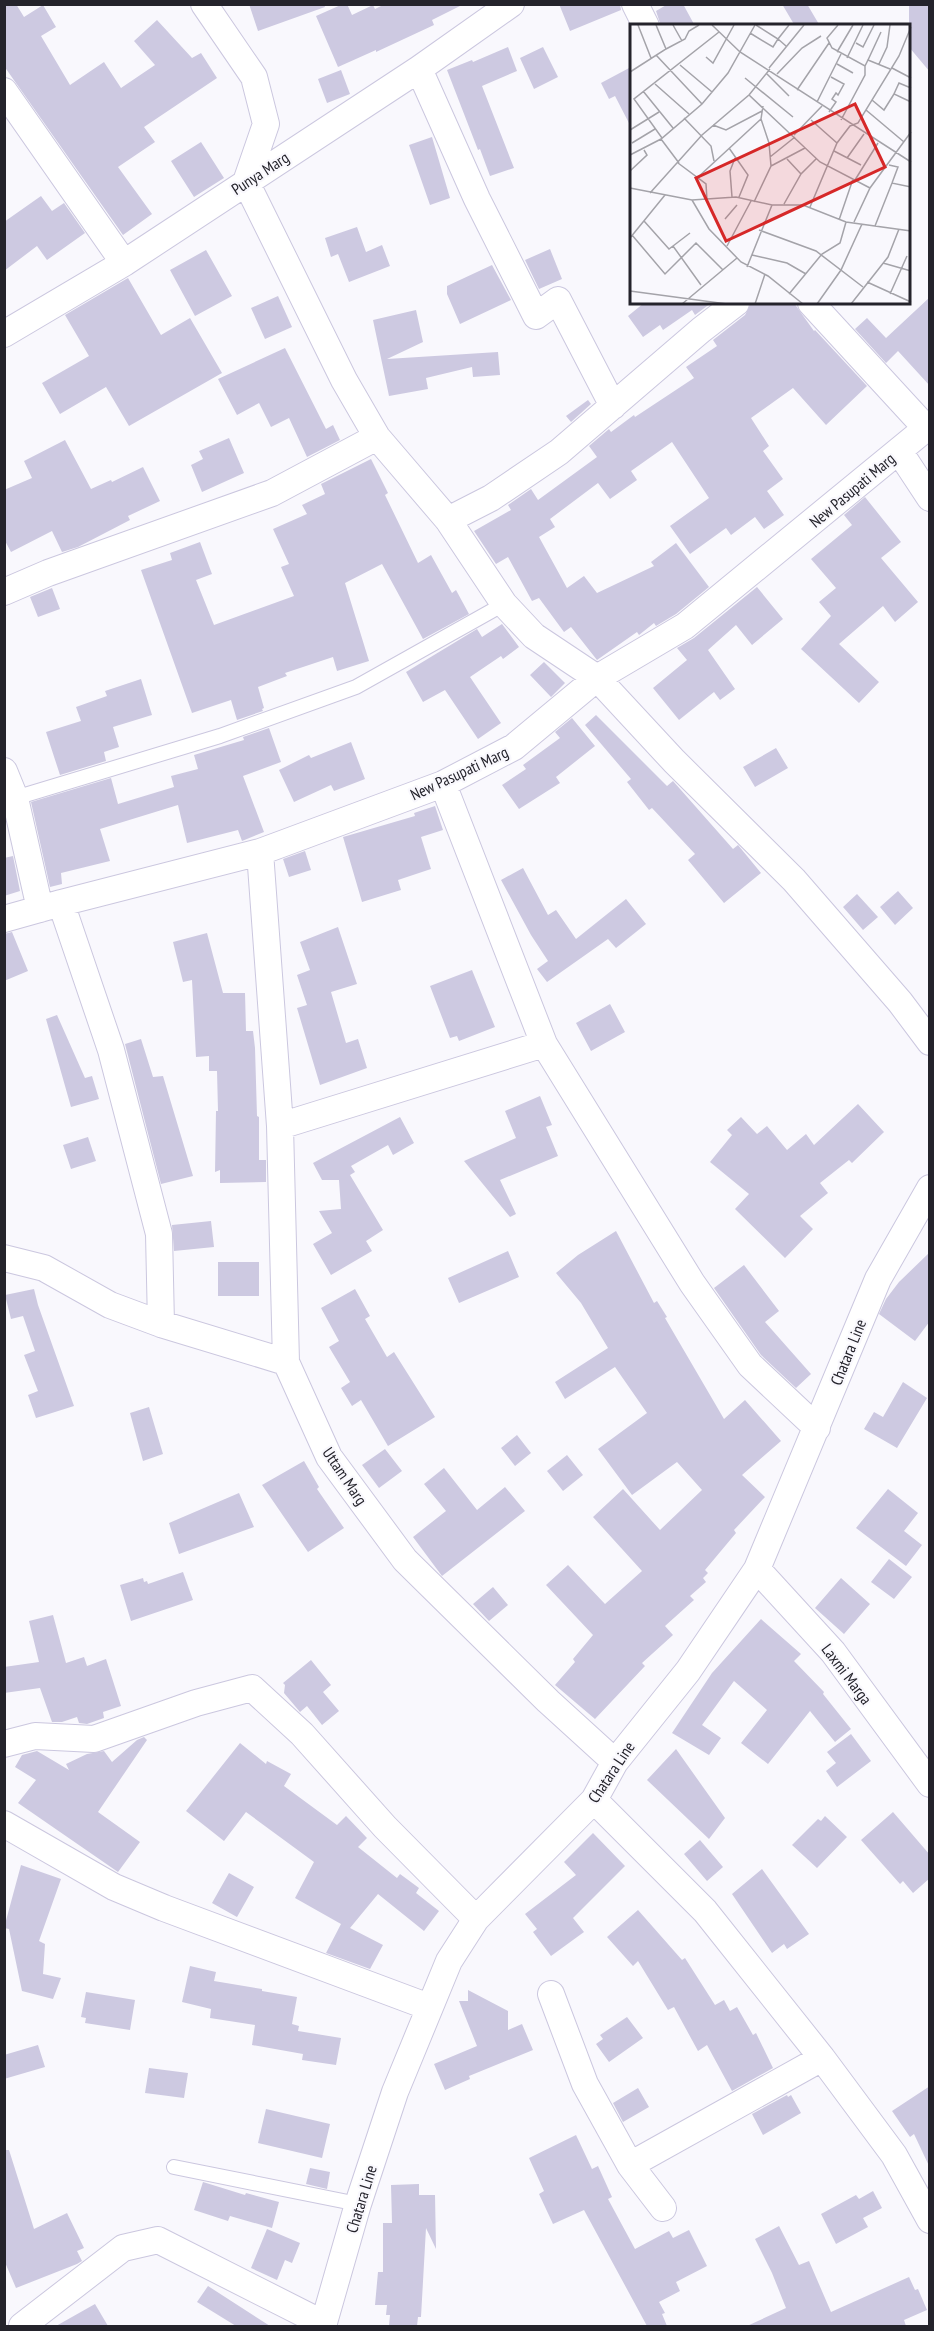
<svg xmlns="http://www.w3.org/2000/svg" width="934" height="2331" font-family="'PT Sans Narrow',sans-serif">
<rect width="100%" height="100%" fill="#f9f8fd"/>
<!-- building -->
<path fill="#cdc9e1" d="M 4,4 L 16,4 L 24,17 L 43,5 L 56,27 L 41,36 L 70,85 L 104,62 L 121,88 L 155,65 L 134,41 L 157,20 L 192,58 L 201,53 L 217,78 L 144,127 L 155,142 L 118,167 L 152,214 L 123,235 L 4,66 Z
M 249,4 L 324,4 L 325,7 L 258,31 Z
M 343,4 L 347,4 L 352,15 L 373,5 L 375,9 L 385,4 L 464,4 L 432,20 L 434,25 L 376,52 L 376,50 L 338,67 L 316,16 Z
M 559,4 L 620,4 L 621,10 L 570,31 Z
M 668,4 L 683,4 L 695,26 L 661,26 L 656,11 Z
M 782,4 L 807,4 L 820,26 L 795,26 Z
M 909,4 L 930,4 L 930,72 L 909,47 Z
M 508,47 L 517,71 L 482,86 L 514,168 L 490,176 L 480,149 L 478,150 L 447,70 L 472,60 L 473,62 Z
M 543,47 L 558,77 L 534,89 L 520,58 Z
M 631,67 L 631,127 L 615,96 L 609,99 L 601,83 Z
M 341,70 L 350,94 L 327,103 L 318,79 Z
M 432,137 L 450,198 L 430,205 L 409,145 Z
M 201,142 L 224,178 L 194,197 L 171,161 Z
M 41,196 L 52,211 L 64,203 L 85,233 L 47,260 L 37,246 L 4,271 L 4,222 Z
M 357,227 L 366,252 L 382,245 L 390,266 L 349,282 L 338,254 L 331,257 L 325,238 Z
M 550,249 L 562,279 L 539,289 L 525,260 Z
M 206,250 L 232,296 L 195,316 L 170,270 Z
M 492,265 L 511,300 L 460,324 L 447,294 L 447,286 Z
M 128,278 L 161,335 L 190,318 L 222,373 L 129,426 L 106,387 L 60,414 L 42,383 L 89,356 L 65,315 Z
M 278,296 L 292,327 L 265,339 L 251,308 Z
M 930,297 L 930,386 L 898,351 L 886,363 L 855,329 L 867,318 L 886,338 Z
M 644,303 L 711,303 L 695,315 L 692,310 L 663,330 L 660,325 L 643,337 L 628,316 Z
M 751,303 L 794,303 L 814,331 L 815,330 L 867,386 L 826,425 L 793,388 L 751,418 L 769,446 L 763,451 L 783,479 L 767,491 L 784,515 L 764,529 L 755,517 L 731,535 L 726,528 L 690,554 L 670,526 L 709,498 L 672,442 L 631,471 L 637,480 L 610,499 L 598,483 L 550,519 L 555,527 L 539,537 L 567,588 L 584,576 L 597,593 L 654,566 L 651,562 L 676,543 L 709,587 L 676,614 L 656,626 L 654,623 L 639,635 L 637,632 L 597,660 L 571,627 L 564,632 L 539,598 L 532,601 L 508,557 L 496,564 L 474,531 L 511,510 L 508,505 L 531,489 L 538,500 L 597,457 L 589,446 L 609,429 L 611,432 L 634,415 L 635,417 L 694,378 L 686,367 L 717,346 L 713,340 L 745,315 Z
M 416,310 L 423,342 L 387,359 L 498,352 L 500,375 L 473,377 L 472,367 L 426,378 L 428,389 L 389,396 L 373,320 Z
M 285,348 L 326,429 L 333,425 L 340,440 L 307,457 L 289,418 L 271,427 L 259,403 L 237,415 L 218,379 Z
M 588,400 L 591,404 L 571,422 L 566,416 Z
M 229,438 L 244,473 L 202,492 L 191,465 L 203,459 L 199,451 Z
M 65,440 L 91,489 L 111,480 L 112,482 L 143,467 L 160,501 L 128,516 L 130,520 L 78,547 L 62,552 L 52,531 L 11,552 L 4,539 L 4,490 L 32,478 L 24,461 Z
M 371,459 L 388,493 L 385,495 L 418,563 L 431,555 L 452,593 L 456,590 L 469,614 L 423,639 L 382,564 L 345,583 L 369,661 L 337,671 L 333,657 L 285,673 L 287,676 L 258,687 L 264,708 L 262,709 L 263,711 L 237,720 L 231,700 L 192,713 L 141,570 L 172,560 L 170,553 L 200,542 L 212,574 L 196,580 L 214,625 L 294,596 L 281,567 L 289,564 L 273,529 L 307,514 L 302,505 L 325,494 L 321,484 Z
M 865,497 L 901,542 L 881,558 L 918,602 L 895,622 L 883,606 L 839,644 L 879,682 L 859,703 L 801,649 L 831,616 L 819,602 L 836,588 L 811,559 L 852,525 L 844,515 Z
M 757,587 L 783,619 L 752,645 L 736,625 L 708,650 L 735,689 L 720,700 L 714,692 L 679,720 L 653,688 L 687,660 L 677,648 L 694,638 Z
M 52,588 L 60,609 L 38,617 L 30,597 Z
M 502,624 L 519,647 L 503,659 L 501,656 L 470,677 L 501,723 L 478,739 L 445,690 L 423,702 L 406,672 L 477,629 L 482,637 Z
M 544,662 L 565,683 L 551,697 L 530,675 Z
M 141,679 L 152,715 L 113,727 L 119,747 L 104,752 L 106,761 L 60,775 L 46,732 L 81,721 L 76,707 L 107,696 L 105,691 Z
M 596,715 L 667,786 L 673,781 L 733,849 L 738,845 L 761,873 L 724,903 L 688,860 L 695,854 L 652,808 L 649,810 L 627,782 L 631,779 L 585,725 Z
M 572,718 L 595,746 L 556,777 L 560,783 L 519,809 L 502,785 L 526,769 L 523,765 L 560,738 L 555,732 Z
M 269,728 L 281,762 L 243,776 L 264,832 L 242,841 L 238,830 L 187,843 L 178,805 L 100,829 L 110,861 L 61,873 L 62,884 L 50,887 L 31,802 L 111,778 L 118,804 L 174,787 L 171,776 L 198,769 L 194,755 L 244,740 L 243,737 Z
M 351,742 L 365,779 L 334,791 L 331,785 L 294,802 L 279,770 L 309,755 L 311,758 Z
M 776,748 L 788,768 L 755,787 L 743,767 Z
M 435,806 L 443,830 L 421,837 L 431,869 L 398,880 L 401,890 L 362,902 L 343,837 L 415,816 L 414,813 Z
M 305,851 L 311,870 L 289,877 L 283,859 Z
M 13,856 L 20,891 L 4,896 L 4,858 Z
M 523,868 L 548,915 L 556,910 L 576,939 L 626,899 L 646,924 L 616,948 L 608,939 L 547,982 L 537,969 L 548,961 L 531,935 L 501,880 Z
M 898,891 L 913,908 L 895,925 L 880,907 Z
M 857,894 L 878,917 L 863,930 L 843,907 Z
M 338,927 L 357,984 L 331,992 L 346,1043 L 358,1039 L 367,1068 L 320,1085 L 297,1008 L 307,1005 L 297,975 L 310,970 L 300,942 Z
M 12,932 L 28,971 L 4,981 L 4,934 Z
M 207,933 L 223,993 L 245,993 L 246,1031 L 253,1031 L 255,1048 L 257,1116 L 259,1117 L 259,1160 L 266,1160 L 266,1182 L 220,1183 L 220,1170 L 215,1172 L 216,1111 L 218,1111 L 217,1071 L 209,1071 L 209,1056 L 196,1057 L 192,980 L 183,982 L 173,942 Z
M 472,970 L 495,1027 L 459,1041 L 457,1036 L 450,1038 L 430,986 Z
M 610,1004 L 625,1032 L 591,1051 L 576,1023 Z
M 57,1015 L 85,1078 L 92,1076 L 99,1099 L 71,1107 L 46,1019 Z
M 141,1039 L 153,1077 L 163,1076 L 193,1176 L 161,1184 L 125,1044 Z
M 540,1096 L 552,1125 L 546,1127 L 558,1156 L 500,1180 L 516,1214 L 510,1217 L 464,1161 L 516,1138 L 505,1111 Z
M 858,1104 L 884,1132 L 852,1163 L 849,1160 L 820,1183 L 828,1193 L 800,1216 L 813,1229 L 785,1258 L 735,1209 L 749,1194 L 710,1162 L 732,1135 L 727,1130 L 741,1117 L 757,1134 L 767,1126 L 787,1150 L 806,1134 L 814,1145 Z
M 400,1117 L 414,1143 L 393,1155 L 388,1145 L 351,1166 L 355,1172 L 350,1175 L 383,1230 L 366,1241 L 372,1251 L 331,1275 L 313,1244 L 332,1233 L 319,1211 L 341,1209 L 339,1180 L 322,1180 L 313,1163 Z
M 88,1137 L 96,1161 L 71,1169 L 63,1145 Z
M 211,1221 L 214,1247 L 174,1251 L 172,1225 Z
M 616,1231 L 654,1303 L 657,1301 L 667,1317 L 665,1318 L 724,1419 L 745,1400 L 781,1441 L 742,1475 L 765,1497 L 734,1530 L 736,1533 L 705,1570 L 708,1573 L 703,1578 L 706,1582 L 690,1596 L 694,1600 L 665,1626 L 673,1635 L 642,1663 L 645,1666 L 595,1719 L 555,1685 L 575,1662 L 573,1659 L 593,1635 L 546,1585 L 568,1565 L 605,1604 L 642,1571 L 593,1517 L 623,1489 L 660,1530 L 702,1490 L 677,1462 L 632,1495 L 598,1449 L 647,1413 L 615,1367 L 565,1399 L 555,1382 L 608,1348 L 581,1303 L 556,1273 L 578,1255 Z
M 508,1251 L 519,1277 L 459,1303 L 448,1278 Z
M 930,1252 L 930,1321 L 915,1341 L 879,1314 L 886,1299 L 899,1282 Z
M 218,1262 L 259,1262 L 259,1296 L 218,1296 Z
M 744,1265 L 779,1311 L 765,1322 L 811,1374 L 796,1388 L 761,1355 L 714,1288 Z
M 34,1289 L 38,1305 L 74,1406 L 36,1418 L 28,1395 L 38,1391 L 24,1355 L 35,1351 L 23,1316 L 11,1319 L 5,1295 Z
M 355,1289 L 370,1316 L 365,1319 L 387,1357 L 394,1352 L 435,1417 L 388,1446 L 361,1400 L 352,1406 L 341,1388 L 350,1382 L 329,1347 L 339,1341 L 321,1308 Z
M 903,1382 L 927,1398 L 897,1448 L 864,1429 L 874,1412 L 883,1417 Z
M 149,1407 L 163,1454 L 143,1461 L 130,1413 Z
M 517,1435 L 531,1453 L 515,1466 L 501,1448 Z
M 385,1449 L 402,1471 L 379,1488 L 362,1465 Z
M 567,1455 L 583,1475 L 563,1491 L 547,1471 Z
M 304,1461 L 319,1487 L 317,1489 L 344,1528 L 308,1552 L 262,1485 Z
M 444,1468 L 477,1510 L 505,1487 L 525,1511 L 442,1576 L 413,1537 L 446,1511 L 424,1484 Z
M 888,1489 L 918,1513 L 904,1531 L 922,1545 L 906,1566 L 856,1528 Z
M 239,1493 L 254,1527 L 179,1554 L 169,1523 Z
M 889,1559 L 912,1577 L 894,1599 L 871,1582 Z
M 183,1572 L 193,1600 L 131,1621 L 120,1585 L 143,1578 L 144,1582 L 147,1581 L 148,1584 Z
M 841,1578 L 870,1604 L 844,1634 L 815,1608 Z
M 493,1587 L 508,1605 L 489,1621 L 473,1604 Z
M 53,1615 L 66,1663 L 84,1657 L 87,1666 L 106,1659 L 121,1706 L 103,1712 L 104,1718 L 87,1724 L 79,1723 L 77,1717 L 62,1722 L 52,1722 L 40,1688 L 4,1693 L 4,1667 L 39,1662 L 29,1621 Z
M 761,1619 L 801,1654 L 794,1661 L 824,1692 L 823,1694 L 851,1729 L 835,1742 L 810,1711 L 768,1764 L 741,1743 L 767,1710 L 734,1681 L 702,1725 L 721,1738 L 709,1755 L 672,1733 L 712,1673 Z
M 311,1660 L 331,1685 L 323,1692 L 339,1711 L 322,1725 L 307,1706 L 300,1712 L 284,1693 L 285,1685 L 283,1683 Z
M 851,1734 L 871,1761 L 837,1787 L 826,1771 L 836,1763 L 827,1752 Z
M 144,1737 L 147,1740 L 98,1812 L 140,1842 L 118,1872 L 18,1803 L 36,1780 L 15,1767 L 22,1755 L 37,1751 L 69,1770 L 66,1764 L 87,1754 L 104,1751 L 112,1762 L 137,1740 Z
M 240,1743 L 266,1764 L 267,1761 L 291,1774 L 284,1786 L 337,1825 L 346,1816 L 367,1838 L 358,1847 L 397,1878 L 400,1874 L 419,1888 L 416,1893 L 439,1911 L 424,1931 L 378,1894 L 350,1928 L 383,1945 L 370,1969 L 326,1953 L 341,1924 L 295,1898 L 314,1862 L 246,1812 L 224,1841 L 186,1811 Z
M 676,1749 L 725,1818 L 709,1839 L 647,1780 Z
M 893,1812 L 930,1855 L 930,1878 L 913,1893 L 903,1881 L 900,1884 L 861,1840 Z
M 825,1816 L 847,1837 L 817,1868 L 792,1845 L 818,1819 L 821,1821 Z
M 593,1833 L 625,1866 L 573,1918 L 584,1932 L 551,1956 L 533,1932 L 537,1929 L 525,1914 L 576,1875 L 564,1862 Z
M 700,1840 L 723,1867 L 707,1881 L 684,1854 Z
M 21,1865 L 61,1879 L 39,1941 L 45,1944 L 43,1974 L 61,1978 L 53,1999 L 22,1991 L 9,1929 L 4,1928 Z
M 762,1869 L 809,1934 L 787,1949 L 784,1944 L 772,1953 L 732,1894 Z
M 229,1873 L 254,1887 L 237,1917 L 212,1903 Z
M 638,1910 L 682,1960 L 685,1958 L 715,2005 L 724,2000 L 730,2011 L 737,2007 L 753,2035 L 756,2033 L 773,2068 L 732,2091 L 707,2045 L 698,2051 L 674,2007 L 668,2010 L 638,1961 L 633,1966 L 607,1937 Z
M 190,1966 L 216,1972 L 214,1981 L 262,1989 L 262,1991 L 297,1997 L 292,2024 L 299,2026 L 298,2031 L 341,2038 L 336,2065 L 302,2060 L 303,2054 L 252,2045 L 255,2025 L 210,2018 L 211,2009 L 182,2002 Z
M 468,1990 L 508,2011 L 508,2030 L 522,2024 L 533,2050 L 469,2076 L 470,2079 L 445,2090 L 434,2064 L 477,2046 L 459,2001 L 468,2001 Z
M 86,1992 L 135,2000 L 130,2030 L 85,2023 L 86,2018 L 81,2017 Z
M 627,2017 L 643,2038 L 609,2062 L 596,2044 L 603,2039 L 600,2035 Z
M 38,2045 L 45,2067 L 4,2079 L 4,2055 Z
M 149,2068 L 188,2073 L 184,2098 L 145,2093 Z
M 930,2086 L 930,2168 L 914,2134 L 910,2137 L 892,2111 Z
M 638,2088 L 649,2107 L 623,2122 L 613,2103 Z
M 787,2095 L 788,2097 L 791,2095 L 801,2113 L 763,2135 L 752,2114 Z
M 266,2109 L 330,2124 L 322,2158 L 258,2143 Z
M 576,2135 L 592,2169 L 598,2166 L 612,2197 L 608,2199 L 635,2249 L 669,2231 L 673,2238 L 689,2230 L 707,2266 L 676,2282 L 680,2291 L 659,2302 L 665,2313 L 662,2314 L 667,2326 L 647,2326 L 584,2210 L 553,2224 L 539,2194 L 544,2191 L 529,2158 Z
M 4,2150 L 9,2150 L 34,2229 L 67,2213 L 84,2248 L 77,2251 L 82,2261 L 77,2264 L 16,2288 L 4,2260 Z
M 310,2168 L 330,2172 L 327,2189 L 306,2184 Z
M 203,2182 L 245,2195 L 246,2193 L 279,2202 L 272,2228 L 230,2216 L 228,2221 L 194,2210 Z
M 419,2184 L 419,2195 L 435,2195 L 436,2249 L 426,2228 L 421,2317 L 418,2317 L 417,2326 L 389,2326 L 390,2315 L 386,2315 L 387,2305 L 375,2305 L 378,2272 L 383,2272 L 383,2223 L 392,2223 L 391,2185 Z
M 873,2191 L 882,2208 L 863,2218 L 868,2227 L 836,2244 L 821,2214 L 856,2195 L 859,2199 Z
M 779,2226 L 799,2265 L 809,2261 L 831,2312 L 909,2277 L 915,2290 L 918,2289 L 927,2310 L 904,2320 L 906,2326 L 747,2326 L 786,2308 L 772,2273 L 755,2239 Z
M 267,2229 L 300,2243 L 292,2263 L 285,2260 L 277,2280 L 251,2268 Z
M 208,2286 L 270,2326 L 236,2326 L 197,2302 Z
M 95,2304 L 108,2326 L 56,2326 Z"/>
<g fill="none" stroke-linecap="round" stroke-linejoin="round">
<!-- service casing -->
<g stroke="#cbc7df" stroke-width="16">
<path id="service" d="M 15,798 L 220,736 L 356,687 L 504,604
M 174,2167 L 358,2204"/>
</g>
<!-- minor casing -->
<g stroke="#cbc7df" stroke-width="28">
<path id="minor" d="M 204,4 L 254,77 L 266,124 L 246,182 L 344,380 L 377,437 L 448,520 L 504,604 L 534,636 L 597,678 L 674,761 L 794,880 L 900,1002 L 930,1042
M 635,4 L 646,26
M 419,69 L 477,199 L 536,316 L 558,300 L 613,406
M 4,91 L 124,263
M 811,303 L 926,428
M 4,334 L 124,263 L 419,69 L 511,4
M 899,451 L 930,498
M 448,520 L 491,498 L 559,452 L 701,330 L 736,303
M 4,592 L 48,573 L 272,493 L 377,437
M 4,771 L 15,798 L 40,909
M 443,784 L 544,1044 L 692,1283 L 750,1365 L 817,1428
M 260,852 L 280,1126 L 286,1362
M 61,903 L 111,1050 L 159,1234 L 161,1324
M 4,919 L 61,903 L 260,852 L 443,784 L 514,747 L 597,678 L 685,626 L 930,425
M 280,1126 L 544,1044
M 4,1258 L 44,1268 L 110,1305 L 161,1324 L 286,1362 L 329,1457 L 405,1560 L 548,1701 L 615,1762
M 757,1569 L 833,1652 L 930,1784
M 4,1744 L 35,1736 L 94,1739 L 196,1703 L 252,1688 L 302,1734 L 385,1827 L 476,1919
M 594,1800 L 705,1911 L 822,2058 L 894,2155 L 930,2220
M 4,1824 L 114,1887 L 164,1908 L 429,2007
M 551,1994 L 585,2084 L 630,2165 L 663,2208
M 630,2165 L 822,2058
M 22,2326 L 123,2248 L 158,2240 L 324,2324
M 323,2326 L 358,2204 L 395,2092 L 449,1961 L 476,1919 L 594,1800 L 615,1762 L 688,1671 L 757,1569 L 878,1279 L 930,1188"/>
</g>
<!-- service -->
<use href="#service" stroke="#fff" stroke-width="14"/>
<!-- minor -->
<use href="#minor" stroke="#fff" stroke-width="26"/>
</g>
<g text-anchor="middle" stroke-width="4.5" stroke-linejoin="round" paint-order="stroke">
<!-- street labels -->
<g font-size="16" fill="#24232b" stroke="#f9f8fd">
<text transform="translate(260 173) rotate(-33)" y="6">Punya Marg</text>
<text transform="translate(852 490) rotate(-40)" y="6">New Pasupati Marg</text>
<text transform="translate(459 773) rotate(-25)" y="6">New Pasupati Marg</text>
<text transform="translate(848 1352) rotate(-68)" y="6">Chatara Line</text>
<text transform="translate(345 1476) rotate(56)" y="6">Uttam Marg</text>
<text transform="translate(847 1674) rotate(53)" y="6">Laxmi Marga</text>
<text transform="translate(611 1772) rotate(-56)" y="6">Chatara Line</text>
<text transform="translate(361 2199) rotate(-73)" y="6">Chatara Line</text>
</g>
</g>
<!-- overview -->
<g transform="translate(630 24)">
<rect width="280" height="280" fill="#f9f8fd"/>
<path fill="none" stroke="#a4a3a9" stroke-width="1.5" d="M 8,1 L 21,34M 43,1 L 52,17M 82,1 L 110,28 L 281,138M 208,1 L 197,14 L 202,24 L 235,42 L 238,36 L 260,45M 120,9 L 143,23 L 148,15 L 126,1M 226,19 L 233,23 L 244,1M 156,22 L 148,15 L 159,1M 36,25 L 55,15 L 59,7 L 69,1M 207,28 L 223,1M 26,31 L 72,80M 76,33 L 83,39 L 104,1M 217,34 L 233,1M 238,36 L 251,8M 207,40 L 223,49M 249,40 L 257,23 L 260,1M 50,41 L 82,68M 139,44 L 174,1M 262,44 L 281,54M 0,48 L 36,25 L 26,1M 137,50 L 159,72M 147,50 L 172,24 L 191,12M 115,54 L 163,93M 25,60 L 59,90M 281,64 L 269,59 L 264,70 L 281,78M 167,66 L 199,19M 13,67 L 43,104M 119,71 L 140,45M 242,76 L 254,86 L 264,70M 187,78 L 211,30M 236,86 L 274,118M 199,88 L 206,78 L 202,75 L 206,69 L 208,71 L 214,60 L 201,53M 54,94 L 81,122 L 84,137M 181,96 L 207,119M 211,96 L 235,51 L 235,42M 83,101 L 96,106 L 132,87M 0,106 L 29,88M 164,111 L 192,82M 32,114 L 4,75 L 89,8M 31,115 L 49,139M 2,119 L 25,105M 99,124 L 118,151 L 109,173M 204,127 L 231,141M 0,131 L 31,115 L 72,80 L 98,49 L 125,1M 140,133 L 165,113M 217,134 L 234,110M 157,135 L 171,150M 48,139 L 76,160 L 77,176M 259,141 L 268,143 L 262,159M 141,142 L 175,124M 0,147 L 17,131 L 14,126M 66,155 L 131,95M 225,156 L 248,119M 0,164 L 62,176 L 106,173 L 142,181 L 173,181 L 216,198 L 281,207M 20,169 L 72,111 L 119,71 L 190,138 L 240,164M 102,173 L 100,147 L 105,134M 62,176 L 79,205 L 111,238 L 138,252 L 173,280M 124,178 L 141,142 L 139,119 L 131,95 L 133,82M 154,180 L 171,150 L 186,135M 180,183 L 207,119 L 220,102 L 228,99 L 269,32 L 281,3M 95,195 L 107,181M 209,196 L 223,155M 14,197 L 39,225 L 43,222 L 71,261M 224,198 L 240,164 L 281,108M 245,202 L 262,159 L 281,163M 129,206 L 186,227 L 233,263M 2,211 L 35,250 L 66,219 L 93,246M 0,214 L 35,171M 43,222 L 60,209M 97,222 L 121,177M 122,231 L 157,239 L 176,250M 253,239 L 281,247M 117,243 L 142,181M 237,258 L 281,278M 0,267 L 97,280M 159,270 L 192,230 L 210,219 L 216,198M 260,270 L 277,232M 52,280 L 107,234M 125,280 L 135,250M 187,280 L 211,246 L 232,200M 221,280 L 258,233 L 269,205"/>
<path fill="#d62828" fill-opacity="0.15" stroke="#d62828" stroke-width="3" d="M 225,80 L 255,143 L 96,217 L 66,154 Z"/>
<rect width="280" height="280" fill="none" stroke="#24232b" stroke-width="3"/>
</g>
<!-- border -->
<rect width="934" height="2331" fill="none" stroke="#24232b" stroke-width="12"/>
</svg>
